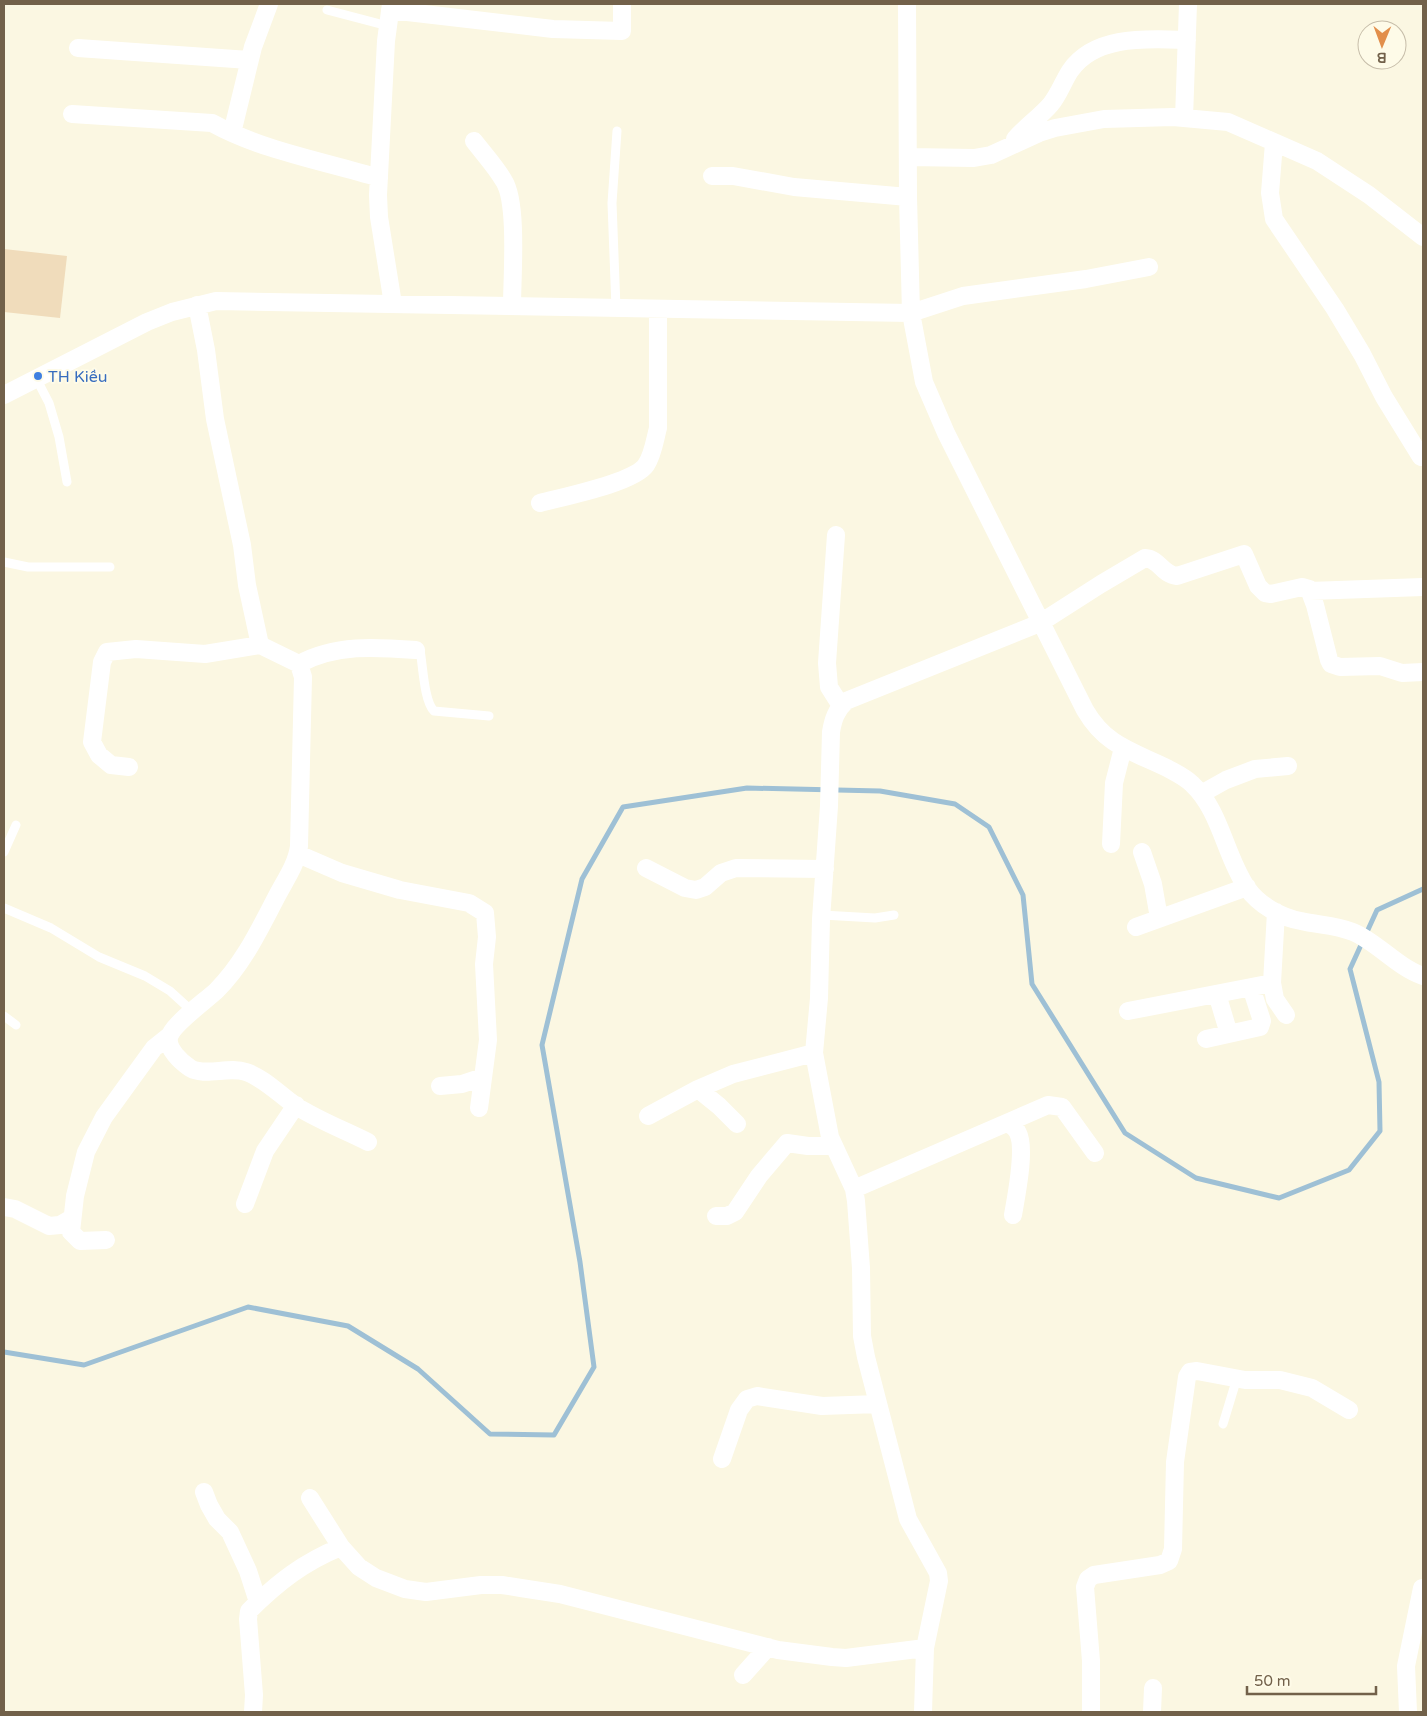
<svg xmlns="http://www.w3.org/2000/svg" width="1427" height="1716" font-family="'Varela Round',sans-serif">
<rect width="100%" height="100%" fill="#fbf7e2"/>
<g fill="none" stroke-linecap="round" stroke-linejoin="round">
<!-- stream -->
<path stroke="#9ec0d5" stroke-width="5" d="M 4,1352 L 84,1365 L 248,1307 L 348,1326 L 418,1369 L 490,1434 L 554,1435 L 594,1367 L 580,1262 L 542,1045 L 582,879 L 623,807 L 747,788 L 880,791 L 955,804 L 989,827 L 1023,895 L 1032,984 L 1125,1133 L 1196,1178 L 1279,1198 L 1349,1170 L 1380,1131 L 1379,1082 L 1350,969 L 1377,910 L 1423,889"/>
</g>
<!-- building -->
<path fill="#f0dcbb" d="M 4,249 L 67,256 L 60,318 L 4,312 Z"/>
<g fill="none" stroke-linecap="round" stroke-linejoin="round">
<!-- lane -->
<path stroke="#fff" stroke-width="9" d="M 327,10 L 388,26
M 616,308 L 612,203 L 617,131
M 36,378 L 49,403 L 59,437 L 67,482
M 4,562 L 28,567 L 110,567
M 417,650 L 420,650 C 423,666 424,701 434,711 L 489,716
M 4,852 L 16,825
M 4,908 L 51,928 L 99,957 L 145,976 L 170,991 L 192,1011
M 822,915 L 875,918 L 894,915
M 4,1016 L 16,1025
M 1223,1424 L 1237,1378"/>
<!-- street -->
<path stroke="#fff" stroke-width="18" d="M 391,4 L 386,41 L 378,195 L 379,217 L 393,304
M 907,4 L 908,197 L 911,313 L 924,382 L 946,433 L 1085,710 C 1106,746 1132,751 1167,768 C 1176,773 1185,777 1192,784 C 1221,811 1225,856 1247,888 C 1259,905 1280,917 1301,921 C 1318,925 1336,925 1353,932 C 1377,942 1397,967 1423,976
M 390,10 L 553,29 L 622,31 L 622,4
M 78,48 L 249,60
M 72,114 L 212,123 C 263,151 323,161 379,178
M 1184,118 L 1188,4
M 232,133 L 253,47 L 269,4
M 1015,139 C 1026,126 1040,117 1051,104 C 1059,94 1063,82 1070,71 C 1095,34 1149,39 1187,40
M 474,141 C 484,154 496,167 504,181 C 518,203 512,278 512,306
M 1274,143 L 1270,193 L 1274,219 L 1335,309 L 1362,354 L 1384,397 L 1421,457
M 909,157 L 974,158 L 991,155 L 1039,133 L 1055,128 L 1104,119 L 1173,117 L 1228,122 L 1317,161 L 1369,195 L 1423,237
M 712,176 L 733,176 L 794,187 L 908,197
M 197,305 L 206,350 L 215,419 L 242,545 L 247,585 L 260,645 L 299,664 L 303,677 L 299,846 C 297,863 286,879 278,894 C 260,928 244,963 217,990 C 207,1000 171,1025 169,1038 C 167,1049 181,1062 190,1068 C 204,1077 229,1066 246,1072 C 264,1078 280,1095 296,1106 C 318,1120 344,1130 368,1142
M 4,395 L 147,322 L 172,312 L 216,301 L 911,313 L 963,296 L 1086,279 L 1149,267
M 540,503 C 562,497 634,483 646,465 C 653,455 655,439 658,428 L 658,309
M 836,535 L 827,663 L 829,687 L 841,706
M 1309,591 L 1423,587
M 299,664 C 335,644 376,647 416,650
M 129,767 L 111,765 L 99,755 L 92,742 L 102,662 L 107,652 L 136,649 L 205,654 L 260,645
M 1201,794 L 1226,780 L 1255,769 L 1288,766
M 1111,844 L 1114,783 L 1123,748
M 1142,852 L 1153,884 L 1159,918
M 298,854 L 342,873 L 400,890 L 469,903 L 485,913 L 487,937 L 484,964 L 488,1040 L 479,1108
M 646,868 L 685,888 L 696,890 L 705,887 L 721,873 L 736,868 L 825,869
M 1276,912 L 1272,983 L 1275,999 L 1286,1015
M 1136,927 L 1247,887
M 1217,994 L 1229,1034
M 1128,1011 L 1272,983
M 1206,1039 L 1260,1027 L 1262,1021 L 1251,987
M 440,1086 L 462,1084 L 483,1077
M 698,1089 L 719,1106 L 737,1124
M 648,1116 L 698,1089 L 733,1074 L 814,1053
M 1007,1123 C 1011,1125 1016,1128 1018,1133 C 1026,1149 1016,1197 1013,1215
M 854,1189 L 1048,1105 L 1062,1107 L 1095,1153
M 245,1204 L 265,1151 L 296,1105
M 4,1207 L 15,1209 L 49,1226 L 60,1225 L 72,1218
M 716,1216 L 727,1216 L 735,1212 L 759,1176 L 787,1143 L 808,1146 L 834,1146
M 106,1240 L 80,1241 L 71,1232 L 75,1196 L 86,1152 L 104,1117 L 130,1081 L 154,1048 L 169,1036
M 722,1459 L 739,1410 L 747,1399 L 757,1396 L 822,1406 L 878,1404
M 204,1492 L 209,1505 L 217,1519 L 230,1532 L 248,1571 L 258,1602
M 310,1498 L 341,1547 L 359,1567 L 376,1578 L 405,1589 L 426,1592 L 481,1585 L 502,1585 L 521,1588 L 560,1594 L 778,1650 L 832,1657 L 846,1658 L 925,1648
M 743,1675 L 768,1647
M 253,1712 L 254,1695 L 248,1619 L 249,1611 C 278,1582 304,1562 341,1547
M 923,1712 L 925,1648 L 939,1581 L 938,1573 L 908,1519 L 866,1357 L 862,1336 L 861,1268 L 856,1201 L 854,1189 L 830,1137 L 814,1053 L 819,998 L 821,919 L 829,806 L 831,732 C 833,720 836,710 846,701 L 1040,623 L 1101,584 L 1145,558 C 1160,559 1161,574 1177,576 L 1244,554 L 1258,586 L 1265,593 L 1271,594 L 1302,587 L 1309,589 L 1315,605 L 1329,660 L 1331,664 L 1340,667 L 1380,666 L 1402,673 L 1423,672
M 1091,1712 L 1091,1661 L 1085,1587 L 1088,1579 L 1094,1575 L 1160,1565 L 1169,1561 L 1173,1549 L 1175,1462 L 1187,1377 L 1190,1372 L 1197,1371 L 1245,1380 L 1280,1380 L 1312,1388 L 1349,1410
M 1152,1712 L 1153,1688
M 1408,1712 L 1406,1666 L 1422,1588"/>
</g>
<!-- markers -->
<circle fill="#3f7fe0" stroke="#fefbe8" stroke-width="2" cx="38" cy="376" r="5"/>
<g text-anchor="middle" stroke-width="4" stroke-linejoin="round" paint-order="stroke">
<!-- shop labels -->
<g font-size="16" fill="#366cbe" stroke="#fefbe8" text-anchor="start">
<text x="48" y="382">TH Kiều</text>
</g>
</g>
<!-- border -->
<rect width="1427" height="1716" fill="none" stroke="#72614a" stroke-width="10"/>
<!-- north arrow -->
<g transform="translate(1382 45) rotate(181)"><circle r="24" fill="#fefbe8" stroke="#c6bda9"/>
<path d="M0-4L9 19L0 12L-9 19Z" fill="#e28f4b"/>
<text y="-8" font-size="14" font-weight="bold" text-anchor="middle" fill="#72614a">B</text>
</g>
<!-- scale -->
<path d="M1247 1686v8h129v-8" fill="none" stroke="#72614a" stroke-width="2.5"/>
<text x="1254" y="1686" font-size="15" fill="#72614a" stroke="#fefbe8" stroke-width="4" paint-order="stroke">50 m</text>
</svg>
